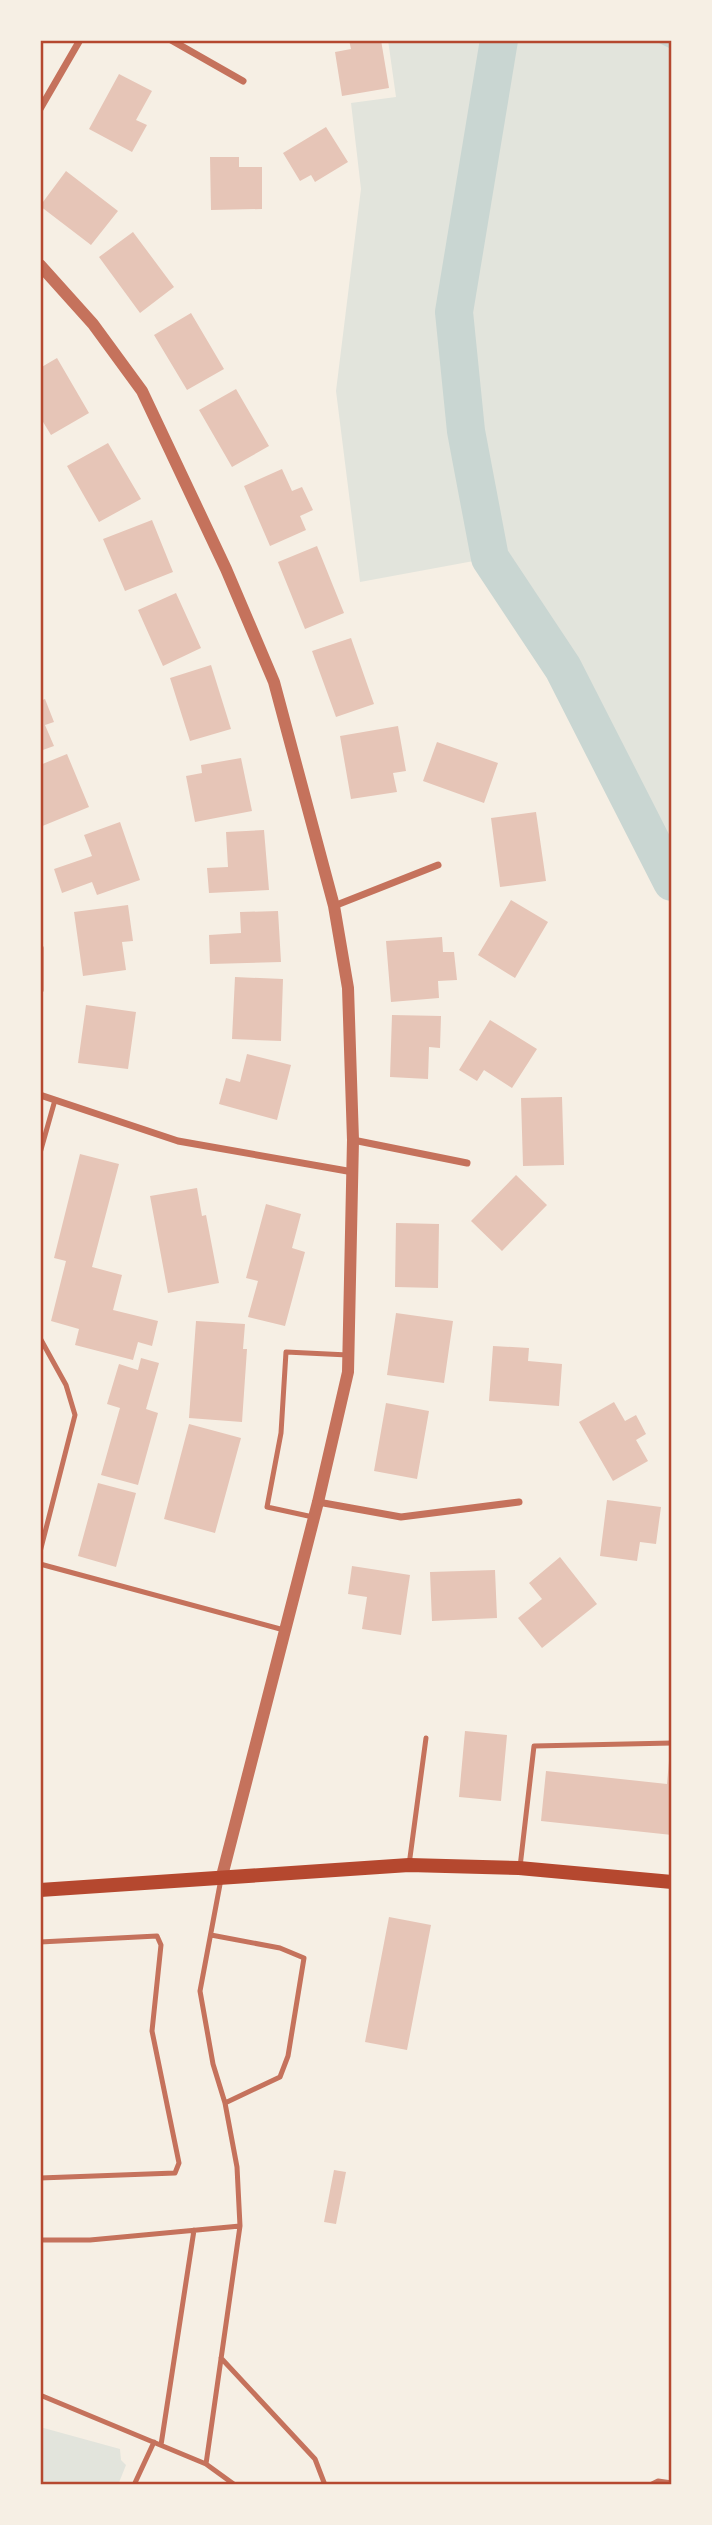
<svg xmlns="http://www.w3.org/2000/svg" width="712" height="2525" font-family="Overpass,sans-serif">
<rect width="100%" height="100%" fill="#f6efe4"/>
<!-- green -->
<path fill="#e2e4dc" d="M 388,40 L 672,40 L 672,882 L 563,668 L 490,558 L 360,582 L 336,391 L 361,189 L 351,103 L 396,97 Z
M 40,2427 L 120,2449 L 121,2460 L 126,2465 L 118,2485 L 40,2485 Z"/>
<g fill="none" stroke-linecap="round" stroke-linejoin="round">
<!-- stream -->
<path stroke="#c9d6d2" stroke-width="6" d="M 660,40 L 672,46"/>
<!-- river -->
<path stroke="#c9d6d2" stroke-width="38" d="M 499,40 L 454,312 L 466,431 L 490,558 L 563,668 L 672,882"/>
</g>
<!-- building -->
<path fill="#e6c5b7" d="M 349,40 L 381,40 L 389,88 L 342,96 L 335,52 L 351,49 Z
M 119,74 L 152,91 L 136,120 L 147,125 L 132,152 L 89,129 Z
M 326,127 L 348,162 L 315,182 L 311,175 L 300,181 L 283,153 Z
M 210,157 L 239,157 L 239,167 L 262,167 L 262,209 L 211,210 Z
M 66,171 L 118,211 L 91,245 L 40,206 Z
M 133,232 L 174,287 L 140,313 L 99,257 Z
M 191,313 L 224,369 L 187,390 L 154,335 Z
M 57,358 L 89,413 L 51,435 L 40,417 L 40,368 Z
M 236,389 L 269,446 L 232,467 L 199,410 Z
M 108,443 L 141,499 L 99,522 L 67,466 Z
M 282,469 L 292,491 L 302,487 L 313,510 L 300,516 L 306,530 L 270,546 L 244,486 Z
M 152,520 L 173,572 L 125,591 L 103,539 Z
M 317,546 L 344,613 L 305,629 L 278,562 Z
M 176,593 L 201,648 L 163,666 L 138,610 Z
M 351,638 L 374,704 L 336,717 L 312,651 Z
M 211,665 L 231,729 L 190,741 L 170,678 Z
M 45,699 L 54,722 L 45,725 L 54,746 L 40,751 L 40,701 Z
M 398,726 L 406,771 L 393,773 L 397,792 L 351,799 L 340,736 Z
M 437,742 L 498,763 L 484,803 L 423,781 Z
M 67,754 L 89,807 L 40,827 L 40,807 L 43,806 L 40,765 Z
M 241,758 L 252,811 L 195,822 L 186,776 L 202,773 L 201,765 Z
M 536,812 L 546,881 L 500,887 L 491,818 Z
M 120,822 L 140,880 L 97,895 L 92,882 L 62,893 L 54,869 L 92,856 L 84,835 Z
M 264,830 L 269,890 L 209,893 L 207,868 L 228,867 L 226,832 Z
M 511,900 L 548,922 L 515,978 L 478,955 Z
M 128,905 L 133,941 L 122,942 L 126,970 L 83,976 L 74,912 Z
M 278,911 L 281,962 L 210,964 L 209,935 L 241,933 L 240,912 Z
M 442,937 L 443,952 L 454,952 L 457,980 L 438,981 L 439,998 L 391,1002 L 386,941 Z
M 235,977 L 283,979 L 281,1041 L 232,1039 Z
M 86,1005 L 136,1012 L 128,1069 L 78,1063 Z
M 392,1015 L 441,1016 L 440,1048 L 429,1047 L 428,1079 L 390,1077 Z
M 490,1020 L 537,1049 L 512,1088 L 484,1070 L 477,1081 L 459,1070 Z
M 247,1054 L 291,1065 L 277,1120 L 219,1104 L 226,1078 L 240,1082 Z
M 562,1097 L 564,1165 L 523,1166 L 521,1098 Z
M 80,1154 L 119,1164 L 92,1267 L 122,1275 L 113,1310 L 158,1321 L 152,1346 L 138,1342 L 133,1360 L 75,1345 L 79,1329 L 51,1321 L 66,1261 L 54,1258 Z
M 516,1175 L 547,1205 L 502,1251 L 471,1221 Z
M 197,1188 L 202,1216 L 206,1215 L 219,1283 L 168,1293 L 150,1196 Z
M 266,1204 L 301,1214 L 292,1248 L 305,1252 L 285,1326 L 248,1317 L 258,1281 L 246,1278 Z
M 396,1223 L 439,1224 L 438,1288 L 395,1287 Z
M 396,1313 L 453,1321 L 444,1383 L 387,1375 Z
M 196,1321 L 245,1324 L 243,1349 L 247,1349 L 242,1422 L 189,1418 Z
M 493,1346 L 529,1348 L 528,1361 L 562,1364 L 559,1406 L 489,1401 Z
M 141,1358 L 159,1363 L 146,1409 L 158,1413 L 138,1485 L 101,1475 L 120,1408 L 107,1404 L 119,1364 L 138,1370 Z
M 614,1402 L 625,1421 L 636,1415 L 646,1434 L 636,1440 L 648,1461 L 613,1481 L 579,1422 Z
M 386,1403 L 429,1411 L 417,1479 L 374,1471 Z
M 189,1424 L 241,1438 L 215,1533 L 164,1519 Z
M 98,1483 L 136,1493 L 116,1567 L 78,1556 Z
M 607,1500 L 661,1507 L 656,1544 L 640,1542 L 637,1561 L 600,1556 Z
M 560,1557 L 597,1604 L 542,1648 L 518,1618 L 542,1599 L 529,1583 Z
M 352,1566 L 410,1575 L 401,1635 L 362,1629 L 367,1597 L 348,1594 Z
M 495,1570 L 497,1618 L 432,1621 L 430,1572 Z
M 465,1731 L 507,1735 L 501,1801 L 459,1797 Z
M 669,1761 L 672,1761 L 672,1835 L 541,1821 L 546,1771 L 667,1784 Z
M 389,1917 L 431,1925 L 407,2050 L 365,2042 Z
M 334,2170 L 346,2172 L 336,2224 L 324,2222 Z"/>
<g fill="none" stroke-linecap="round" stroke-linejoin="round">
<!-- service -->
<path stroke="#c5725c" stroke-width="5" d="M 40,1153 L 55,1100
M 40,1338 L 66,1385 L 75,1415 L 40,1552
M 313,1517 L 267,1507 L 281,1433 L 286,1352 L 348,1355
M 40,1564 L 284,1630
M 409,1865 L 426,1738
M 520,1867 L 534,1746 L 672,1743
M 221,1879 L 200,1991 L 213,2064 L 225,2103 L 237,2167 L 240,2226 L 206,2464 L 235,2485
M 211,1935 L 280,1948 L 304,1958 L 288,2056 L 280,2077 L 225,2103
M 40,1942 L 157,1936 L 161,1945 L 152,2031 L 179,2163 L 175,2173 L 40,2178
M 40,2240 L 90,2240 L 240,2226
M 221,2358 L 315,2459 L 325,2485
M 40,2395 L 206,2464
M 161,2445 L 194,2230
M 134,2485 L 154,2442
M 650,2485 L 658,2481 L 672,2483"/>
<!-- minor -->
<path stroke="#c5725c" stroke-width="7" d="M 171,40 L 243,81
M 40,109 L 80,40
M 334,906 L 438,865
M 40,948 L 40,990
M 40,1095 L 178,1141 L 353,1172
M 353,1140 L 467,1163
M 318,1502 L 401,1517 L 519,1502"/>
<!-- tertiary -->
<path stroke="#c5725c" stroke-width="12" d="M 40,265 L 93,324 L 142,391 L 226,569 L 274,682 L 334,906 L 348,988 L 353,1140 L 348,1372 L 318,1502 L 222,1876"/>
<!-- secondary -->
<path stroke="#b5482f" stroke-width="14" d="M 40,1890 L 409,1865 L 519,1868 L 672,1882"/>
</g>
<!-- border -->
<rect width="712" height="2525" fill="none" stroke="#f6efe4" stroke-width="84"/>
<rect x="42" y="42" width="628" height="2441" fill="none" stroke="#b5482f" stroke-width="2.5"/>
</svg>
